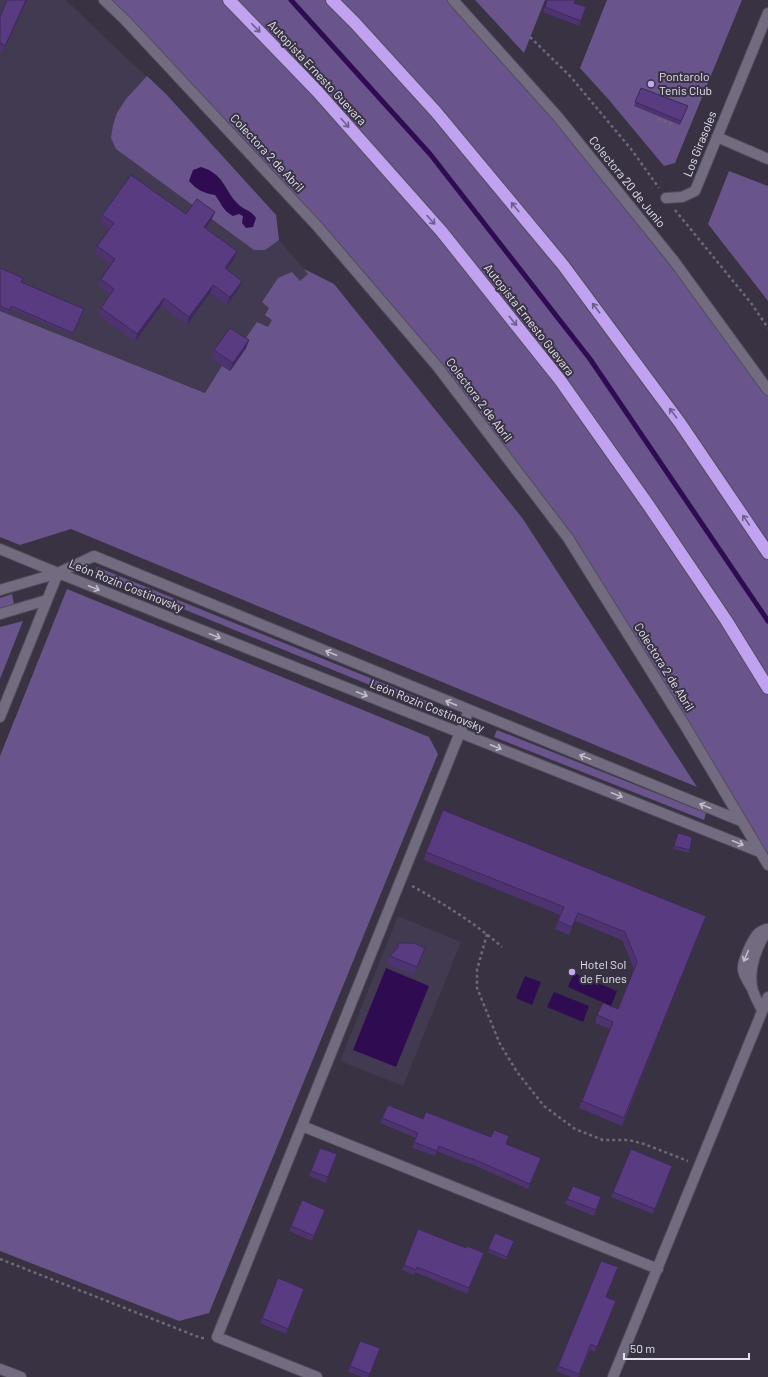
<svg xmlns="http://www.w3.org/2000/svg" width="768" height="1377" font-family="Barlow,sans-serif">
<rect width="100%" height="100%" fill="#383243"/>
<!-- built -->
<path fill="#423a51" d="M 0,0 L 66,0 L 122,54 L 166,94 L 276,215 L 279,240 L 304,269 L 334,284 L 523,519 L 0,311 Z
M 398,916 L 461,942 L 403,1086 L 340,1061 Z"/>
<!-- green -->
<path fill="#69548b" d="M 104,0 L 453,0 L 558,117 L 768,390 L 768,865 L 568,538 L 437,366 L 318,227 Z
M 475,0 L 545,0 L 524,53 Z
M 607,0 L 742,0 L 675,163 L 664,166 L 609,100 L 580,68 Z
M 147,76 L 166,94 L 276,215 L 279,240 L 265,250 L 254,250 L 116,149 L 111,138 L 113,125 L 117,113 L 126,99 Z
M 729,171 L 768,186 L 768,301 L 708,224 Z
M 304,269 L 334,284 L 523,519 L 697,787 L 71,529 L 20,545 L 0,537 L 0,311 L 205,393 L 222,366 L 230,371 L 246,348 L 241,345 L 257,322 L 268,327 L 272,320 L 265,315 L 269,308 L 262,302 L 278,278 L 292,272 L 300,281 L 308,274 Z
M 97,567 L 434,704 L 431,710 L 95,573 Z
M 67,589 L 429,737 L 438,754 L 209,1313 L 179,1321 L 0,1251 L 0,756 Z
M 12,594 L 14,604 L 0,608 L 0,598 Z
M 23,621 L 0,679 L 0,627 Z
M 497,730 L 706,813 L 704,820 L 494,737 Z"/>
<!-- water -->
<path fill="#2f0c52" d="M 201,167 C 225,174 224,191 239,205 C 246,211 251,210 256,218 L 253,227 L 246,228 L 242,223 L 243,216 L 239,214 L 233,216 C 222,210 222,204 215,195 C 203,193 197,190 189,181 L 193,170 Z
M 386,968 L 429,986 L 396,1067 L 353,1050 Z
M 574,973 L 617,991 L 611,1006 L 568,987 Z
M 525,976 L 541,982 L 532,1005 L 516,998 Z
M 554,992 L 589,1006 L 583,1022 L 547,1007 Z"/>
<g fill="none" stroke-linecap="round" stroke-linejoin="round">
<!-- stream -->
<path stroke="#2f0c52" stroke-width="5" d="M 291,0 L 430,154 L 590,359 L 768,621"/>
<!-- minor casing -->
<g stroke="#524e5c" stroke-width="12">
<path id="minor" d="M 104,0 L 125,20 L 318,227 L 437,366 L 568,538 L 684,724 L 768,865
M 453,0 L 558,117 L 674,261 L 768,390
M 717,137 L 768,159
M 666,198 L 682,197 L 695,191 L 768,13
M 0,549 L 58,573 L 760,852
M 0,590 L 58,573 L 94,556 L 741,821
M 0,614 L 47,600
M 0,717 L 58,573
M 751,987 C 748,981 743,975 743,969 C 742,962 752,941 756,936 C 758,932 762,931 766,929
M 762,1010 C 759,1004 755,997 753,991 C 747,970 757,946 768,929
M 302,1126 L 658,1269
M 0,1369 L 21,1377
M 317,1377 L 217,1337 L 469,710
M 613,1377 L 768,997"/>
</g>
<!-- highway casing -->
<g stroke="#524e5c" stroke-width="14">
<path id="highway" d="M 229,0 L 317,91 L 442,232 L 560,380 L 649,506 L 726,620 L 768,688
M 332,0 L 355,23 L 436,112 L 563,265 L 680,423 L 768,553"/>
</g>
<!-- path -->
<path stroke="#6e6978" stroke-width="2.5" stroke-dasharray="3 3" stroke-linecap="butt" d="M 530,37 L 570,76 L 631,149 L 659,188
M 658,119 L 671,124
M 675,210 L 751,303 L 768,328
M 412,886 C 444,904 475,923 502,947
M 487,934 L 477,970 L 477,988 L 500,1044 L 517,1072 L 544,1106 L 575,1129 L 603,1140 L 629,1140 L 644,1144 L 688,1161
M 0,1259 L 201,1338 L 204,1338"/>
<!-- minor -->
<use href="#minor" stroke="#736c80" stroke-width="10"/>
<!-- highway -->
<use href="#highway" stroke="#c0a2f1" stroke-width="12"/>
</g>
<!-- wall -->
<path fill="#4d3370" d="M 7,0 L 27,0 L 2,53 L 0,52 L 0,17 Z
M 547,0 L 575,3 L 586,7 L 579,26 L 543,12 Z
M 641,88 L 688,106 L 680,125 L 634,106 Z
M 186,214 L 212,219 L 205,229 L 234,259 L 226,270 L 239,288 L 227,305 L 210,293 L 187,325 L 161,306 L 135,342 L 98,315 L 101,308 L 110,295 L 98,286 L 101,279 L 111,265 L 95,253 L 97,246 L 109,229 L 100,222 L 102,215 Z
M 0,268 L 21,282 L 84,309 L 72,335 L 10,309 L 8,313 L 0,309 Z
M 249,340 L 246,348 L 230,371 L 211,358 L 214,350 Z
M 678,833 L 690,850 L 689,853 L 673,849 Z
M 426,852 L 703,923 L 622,1126 L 579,1108 L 610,1029 L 595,1023 L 597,1015 L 618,1009 L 634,969 L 622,940 L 575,921 L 569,935 L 555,929 L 560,915 L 424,860 Z
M 398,943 L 422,956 L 414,975 L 387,964 L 390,956 L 395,951 Z
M 382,1118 L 423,1119 L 506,1144 L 541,1158 L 528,1189 L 469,1163 L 469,1164 L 437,1151 L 435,1156 L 412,1148 L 416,1138 L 380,1123 Z
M 320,1148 L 337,1154 L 326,1183 L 309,1176 Z
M 672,1166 L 653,1214 L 611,1197 L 613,1192 Z
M 601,1197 L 594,1216 L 565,1204 L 567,1199 Z
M 302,1200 L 325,1210 L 312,1241 L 289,1231 Z
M 418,1229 L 482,1258 L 467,1294 L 415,1272 L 414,1275 L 402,1270 Z
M 495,1233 L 514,1241 L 506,1260 L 488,1252 Z
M 601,1261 L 606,1297 L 616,1301 L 595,1352 L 590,1350 L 578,1377 L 571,1377 L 556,1371 Z
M 304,1289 L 286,1334 L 260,1323 L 262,1318 Z
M 360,1341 L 380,1348 L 368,1377 L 362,1377 L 348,1372 Z"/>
<!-- shaded-wall -->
<path fill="#3e295b" d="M 26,0 L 27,0 L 2,53 L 5,46 Z
M 215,212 L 212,219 L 201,235 L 204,227 Z
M 237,251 L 234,259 L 222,276 L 225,268 Z
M 242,281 L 239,288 L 227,305 L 230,297 Z
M 213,285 L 210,293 L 187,325 L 189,317 Z
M 164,298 L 161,306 L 135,342 L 137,334 Z
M 249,340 L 246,348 L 230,371 L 233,363 Z"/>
<!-- building -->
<path fill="#593b82" stroke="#3e295b" d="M 7,0 L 26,0 L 5,46 L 0,43 L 0,17 Z
M 547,0 L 576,0 L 574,3 L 586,7 L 581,21 L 545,7 Z
M 641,88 L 688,106 L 681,121 L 635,102 Z
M 131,175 L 186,214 L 197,199 L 215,212 L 204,227 L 237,251 L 225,268 L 242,281 L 230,297 L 213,285 L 189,317 L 164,298 L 137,334 L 101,308 L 114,289 L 101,279 L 115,259 L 97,246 L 114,223 L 102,215 Z
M 0,268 L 23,278 L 21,282 L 84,309 L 73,333 L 11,306 L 9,310 L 0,306 Z
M 230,328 L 249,340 L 233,363 L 214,350 Z
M 443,810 L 706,916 L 624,1118 L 582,1101 L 613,1022 L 597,1015 L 603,1003 L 618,1009 L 637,962 L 625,932 L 578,913 L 572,927 L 558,921 L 564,907 L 426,852 Z
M 678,833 L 692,837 L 690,850 L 674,846 Z
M 398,943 L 414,943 L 425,948 L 417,967 L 390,956 L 398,947 Z
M 388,1105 L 423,1119 L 426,1112 L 491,1137 L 494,1130 L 509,1136 L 506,1144 L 541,1158 L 530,1184 L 471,1158 L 471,1159 L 439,1146 L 437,1151 L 414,1142 L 418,1133 L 382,1118 Z
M 320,1148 L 337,1154 L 328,1177 L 311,1171 Z
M 631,1149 L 672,1166 L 655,1209 L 613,1192 Z
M 573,1186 L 601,1197 L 596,1210 L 567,1199 Z
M 302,1200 L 325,1210 L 314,1236 L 291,1226 Z
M 418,1229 L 466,1248 L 467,1246 L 484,1253 L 469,1288 L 417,1267 L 416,1270 L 404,1265 Z
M 495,1233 L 514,1241 L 507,1257 L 488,1249 Z
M 601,1261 L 618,1267 L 606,1297 L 616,1301 L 597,1347 L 591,1344 L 579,1374 L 558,1366 Z
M 278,1278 L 304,1289 L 288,1329 L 262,1318 Z
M 360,1341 L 380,1348 L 370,1374 L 350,1366 Z"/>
<!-- one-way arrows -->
<defs><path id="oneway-shaft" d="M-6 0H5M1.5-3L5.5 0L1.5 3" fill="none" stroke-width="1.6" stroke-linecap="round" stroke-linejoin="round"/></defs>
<g stroke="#6e5f89">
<use href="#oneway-shaft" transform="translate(256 28) rotate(46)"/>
<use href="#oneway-shaft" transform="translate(345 123) rotate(48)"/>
<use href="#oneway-shaft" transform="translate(515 207) rotate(-130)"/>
<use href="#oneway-shaft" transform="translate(431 220) rotate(48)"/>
<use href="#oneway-shaft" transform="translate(596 308) rotate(-127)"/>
<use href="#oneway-shaft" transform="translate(513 321) rotate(51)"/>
<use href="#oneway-shaft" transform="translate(673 413) rotate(-127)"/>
<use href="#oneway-shaft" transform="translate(746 520) rotate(-124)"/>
</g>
<g stroke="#c2becc">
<use href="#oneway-shaft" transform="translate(94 588) rotate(22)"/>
<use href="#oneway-shaft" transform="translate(215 636) rotate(22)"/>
<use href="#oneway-shaft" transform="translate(331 653) rotate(-158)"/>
<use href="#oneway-shaft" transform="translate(362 694) rotate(22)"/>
<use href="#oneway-shaft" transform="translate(451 703) rotate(-158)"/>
<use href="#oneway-shaft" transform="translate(496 747) rotate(22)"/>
<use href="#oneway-shaft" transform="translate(585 757) rotate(-158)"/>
<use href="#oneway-shaft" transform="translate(617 795) rotate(22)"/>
<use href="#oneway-shaft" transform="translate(705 806) rotate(-158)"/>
<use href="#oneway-shaft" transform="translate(738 843) rotate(22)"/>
<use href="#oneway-shaft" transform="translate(746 956) rotate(113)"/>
</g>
<!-- markers -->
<g fill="#c3a7f2" stroke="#383243" stroke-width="1.5">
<circle cx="651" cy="84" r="4"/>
<circle cx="572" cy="972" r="4"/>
</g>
<g text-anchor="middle" stroke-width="4" stroke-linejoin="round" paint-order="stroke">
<!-- street labels -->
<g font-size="12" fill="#e4e1ec" stroke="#383243">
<text transform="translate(317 73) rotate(47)" y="4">Autopista Ernesto Guevara</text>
<text transform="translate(700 144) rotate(-68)" y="4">Los Girasoles</text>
<text transform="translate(267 153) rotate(47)" y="4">Colectora 2 de Abril</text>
<text transform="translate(627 182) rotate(51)" y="4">Colectora 20 de Junio</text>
<text transform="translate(529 320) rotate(52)" y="4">Autopista Ernesto Guevara</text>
<text transform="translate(479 400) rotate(53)" y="4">Colectora 2 de Abril</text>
<text transform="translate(126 586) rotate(22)" y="4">León Rozin Costinovsky</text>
<text transform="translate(664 667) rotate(58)" y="4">Colectora 2 de Abril</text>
<text transform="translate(427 706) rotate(22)" y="4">León Rozin Costinovsky</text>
</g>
<!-- poi labels -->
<g font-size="12" fill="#e4e1ec" stroke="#383243" text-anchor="start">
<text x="659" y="81">Pontarolo<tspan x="659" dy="14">Tenis Club</tspan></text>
<text x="580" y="969">Hotel Sol<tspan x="580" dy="14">de Funes</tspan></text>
</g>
</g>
<!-- scale -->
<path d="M624 1353v6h125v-6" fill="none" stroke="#e4e1ec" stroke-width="2"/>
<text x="630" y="1353" font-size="12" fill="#e4e1ec" stroke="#383243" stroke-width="3" paint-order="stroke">50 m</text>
</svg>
